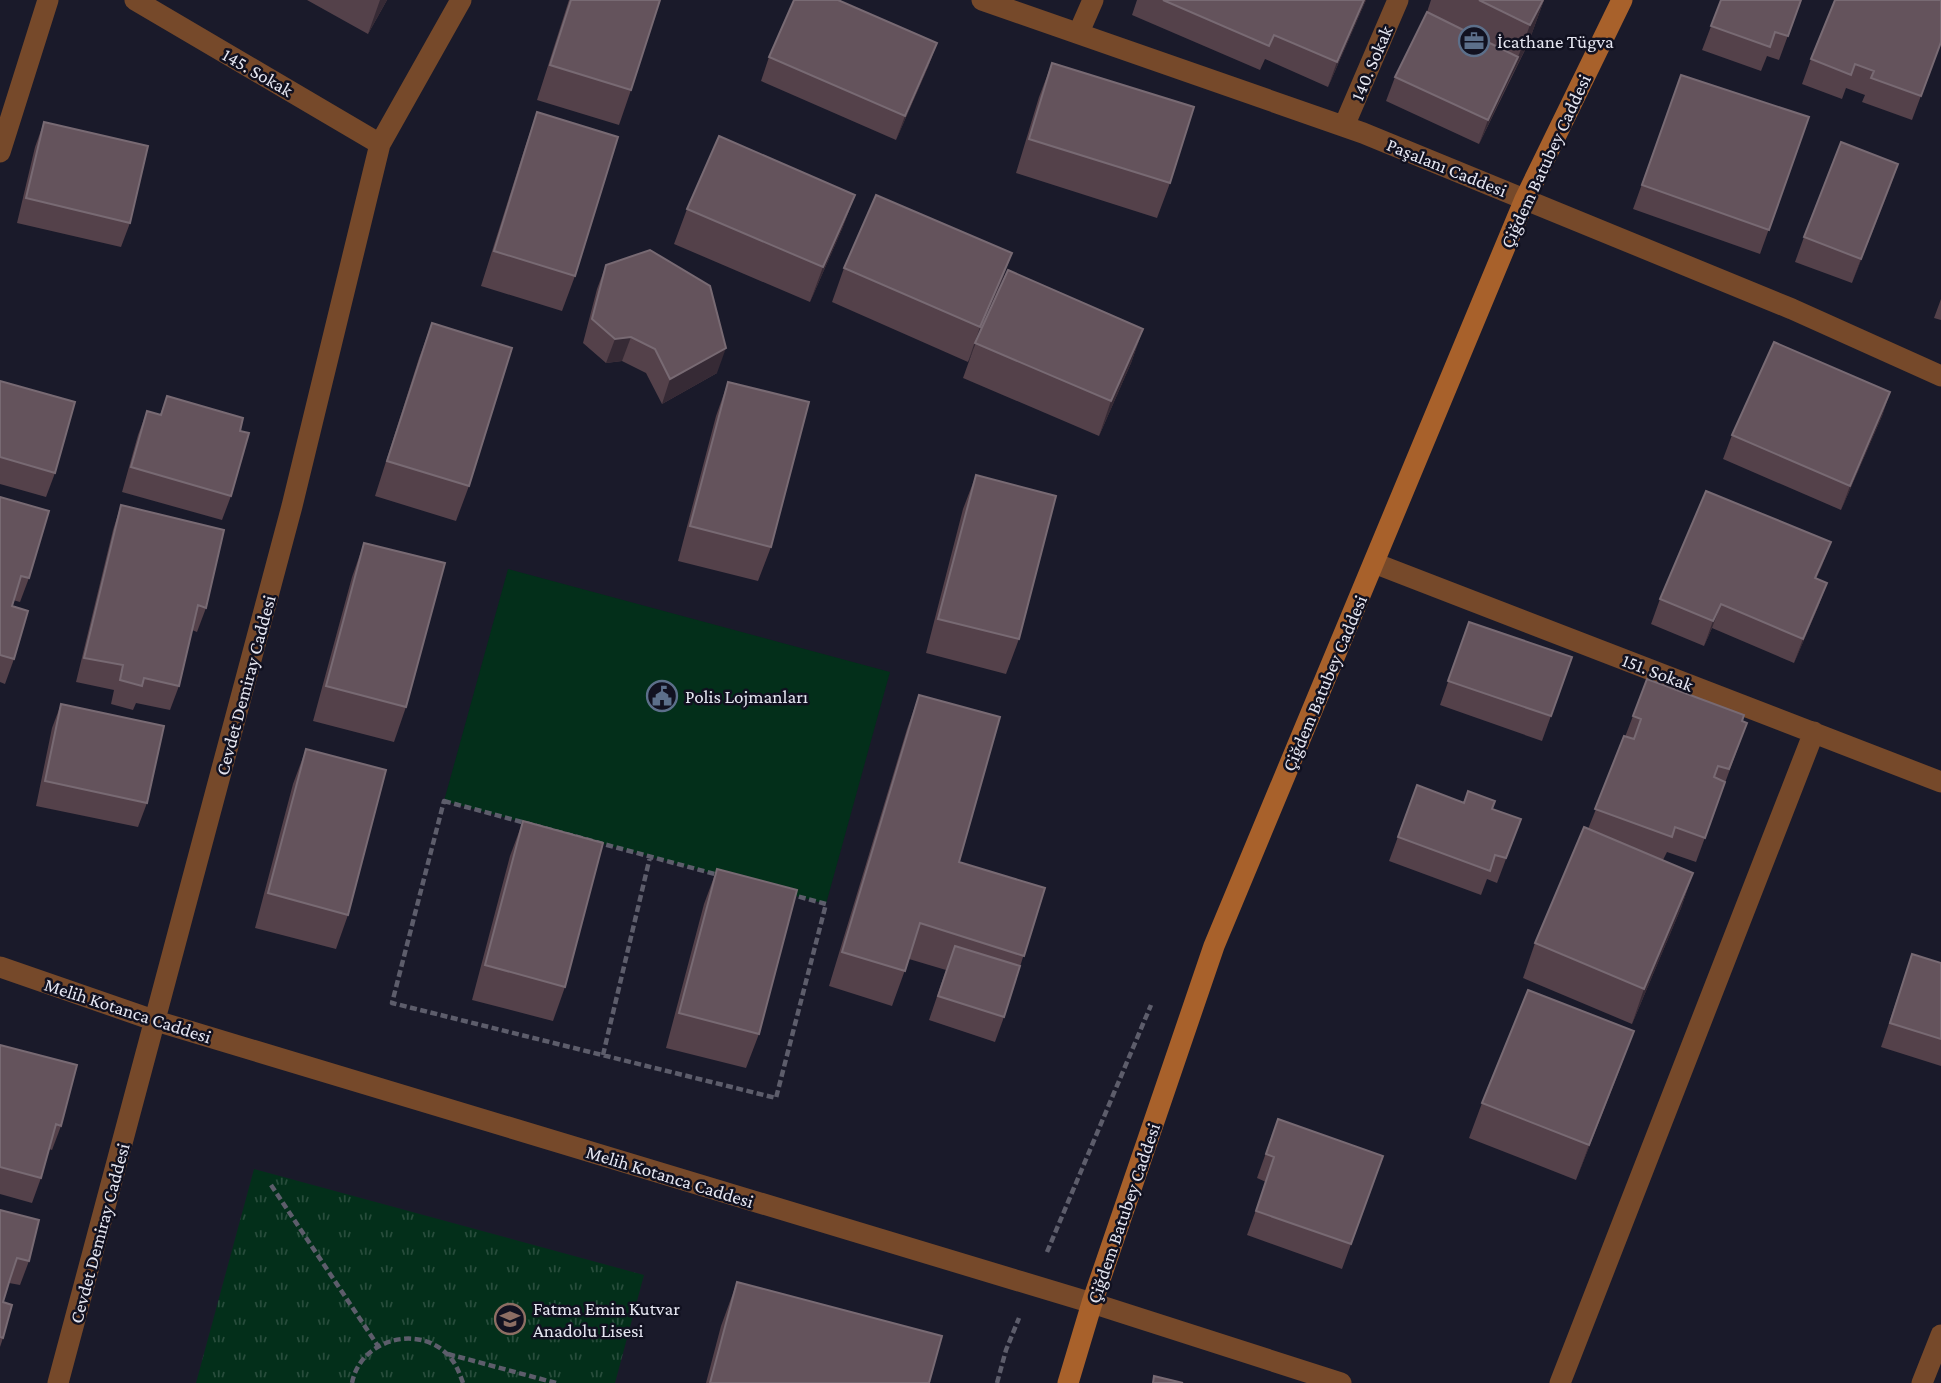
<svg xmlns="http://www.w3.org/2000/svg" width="1941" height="1383" font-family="'Crimson Pro',serif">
<defs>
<pattern id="grass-tufts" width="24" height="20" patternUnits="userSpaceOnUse" patternTransform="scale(1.75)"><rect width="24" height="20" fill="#032f1a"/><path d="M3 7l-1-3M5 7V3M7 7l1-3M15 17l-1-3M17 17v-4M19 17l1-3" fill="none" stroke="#284d3c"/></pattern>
</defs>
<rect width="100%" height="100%" fill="#1a1a2a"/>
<!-- grass -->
<path fill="url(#grass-tufts)" d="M 254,1169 L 644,1275 L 615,1383 L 196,1383 Z"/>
<!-- green -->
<path fill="#032f1a" d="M 508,569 L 890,672 L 826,904 L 444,801 Z"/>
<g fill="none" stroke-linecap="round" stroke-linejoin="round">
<!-- path -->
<path stroke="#5d5d6b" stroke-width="4.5" stroke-dasharray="7 3.5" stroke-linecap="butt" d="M 444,801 L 826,904 L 776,1098 L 392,1003 Z
M 603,1055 L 650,857
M 271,1185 L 378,1346
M 1047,1252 L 1151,1005
M 448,1354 L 556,1383
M 352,1383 C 360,1340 417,1324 447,1354 C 456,1363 459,1372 463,1383
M 997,1383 L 1006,1350 L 1019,1318"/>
<!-- street -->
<path stroke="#76492a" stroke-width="21" d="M 135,0 L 380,144
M 982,0 L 1363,133 L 1792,309 L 1941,376
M 1079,32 L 1093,0
M 1344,126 L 1398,0
M 0,152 L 48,0
M 1374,563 L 1941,782
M 0,967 L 156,1021 L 1092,1303 L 1341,1383
M 58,1383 L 292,506 L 380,144 L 461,0
M 1560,1383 L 1814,732
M 1922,1383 L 1941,1335"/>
<!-- secondary -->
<path stroke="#a8612b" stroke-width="21" d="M 1068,1383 L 1092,1303 L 1214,946 L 1525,199 L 1622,0"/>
</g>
<!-- wall -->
<path fill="#54414a" d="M 307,0 L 387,0 L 368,34 Z
M 569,0 L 660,0 L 631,90 L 619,125 L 537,100 Z
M 1137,0 L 1366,0 L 1328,87 L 1265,59 L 1260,70 L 1132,15 Z
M 1431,0 L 1544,0 L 1528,44 L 1479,144 L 1386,101 L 1395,77 L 1427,12 Z
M 1721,0 L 1801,0 L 1779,60 L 1767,56 L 1761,71 L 1702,50 Z
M 1941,42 L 1912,120 L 1862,102 L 1865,95 L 1846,88 L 1842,99 L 1802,84 L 1811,59 Z
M 937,43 L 928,67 L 896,140 L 761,81 L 769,57 Z
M 1052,63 L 1170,183 L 1157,218 L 1016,173 L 1039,97 Z
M 1681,75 L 1809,117 L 1760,254 L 1633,209 Z
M 537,112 L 575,276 L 562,311 L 481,286 L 525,147 Z
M 44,122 L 130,223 L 121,247 L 17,223 L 35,147 Z
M 1898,164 L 1852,283 L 1795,262 L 1804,237 Z
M 855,195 L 842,229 L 810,302 L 674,244 L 687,209 Z
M 1012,253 L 999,288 L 1143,329 L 1131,363 L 1099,436 L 963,378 L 973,350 L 968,362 L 832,302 L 844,268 Z
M 606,265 L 717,373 L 662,404 L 646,373 L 622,361 L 606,363 L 583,343 L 597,289 Z
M 1941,299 L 1941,320 L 1934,318 Z
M 432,323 L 469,486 L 456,521 L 375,496 L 419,358 Z
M 0,381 L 55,473 L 46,497 L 0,484 Z
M 728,382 L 771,547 L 758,581 L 678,561 L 716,416 Z
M 1890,392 L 1882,416 L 1841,510 L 1723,459 L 1732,435 Z
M 167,396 L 240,431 L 231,496 L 222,520 L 122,492 L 138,435 L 147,411 L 160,415 Z
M 976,475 L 1019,639 L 1006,674 L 926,653 L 963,509 Z
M 0,497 L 29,578 L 20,602 L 13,600 L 12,606 L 14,659 L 5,684 L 0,682 Z
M 121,505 L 206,608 L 197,632 L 192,630 L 179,686 L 170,710 L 136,703 L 133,710 L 111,704 L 114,690 L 76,682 L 113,530 Z
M 1831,542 L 1816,578 L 1827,583 L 1818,607 L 1794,663 L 1712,628 L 1704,646 L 1651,624 L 1660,599 Z
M 364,543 L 406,707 L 394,742 L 313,721 L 352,577 Z
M 1469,622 L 1572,657 L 1542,741 L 1440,705 Z
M 1647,679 L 1747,723 L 1696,862 L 1667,852 L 1663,860 L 1693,873 L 1681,908 L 1632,1024 L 1523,978 L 1535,943 L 1588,829 L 1625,737 Z
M 919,695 L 959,862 L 1045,888 L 1004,1017 L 995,1042 L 929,1020 L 946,970 L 909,959 L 892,1006 L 829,986 L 907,729 Z
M 61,704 L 147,803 L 138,827 L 36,806 L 52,728 Z
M 306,749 L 348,915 L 336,949 L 255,928 L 293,784 Z
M 1417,785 L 1464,803 L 1492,809 L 1521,819 L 1497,883 L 1487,879 L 1481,895 L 1389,861 Z
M 523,821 L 565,987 L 553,1021 L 472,1000 L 510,856 Z
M 717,869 L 759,1034 L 746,1068 L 666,1048 L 704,904 Z
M 1912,954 L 1941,963 L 1941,1066 L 1881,1047 Z
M 0,1045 L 61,1126 L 52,1150 L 49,1149 L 41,1178 L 32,1203 L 0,1194 Z
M 1621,1066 L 1576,1180 L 1469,1138 L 1482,1103 Z
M 1278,1119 L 1383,1156 L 1342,1269 L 1247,1235 L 1266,1182 L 1257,1178 Z
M 0,1210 L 29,1261 L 20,1285 L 9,1283 L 3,1302 L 3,1338 L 0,1347 Z
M 737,1282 L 929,1383 L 706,1383 L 721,1326 Z"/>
<!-- shaded-wall -->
<path fill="#362a35" d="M 380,0 L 387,0 L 368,34 Z
M 1364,0 L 1366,0 L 1328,87 L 1337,62 Z
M 1543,0 L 1544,0 L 1528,44 L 1509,81 L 1530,25 Z
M 937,43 L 928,67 L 896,140 L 905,116 Z
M 1518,57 L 1509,81 L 1479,144 L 1488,120 Z
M 1898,164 L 1890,188 L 1852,283 L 1861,259 Z
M 855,195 L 842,229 L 810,302 L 823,267 Z
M 1012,253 L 999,288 L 968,362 L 980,327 Z
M 1143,329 L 1131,363 L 1099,436 L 1111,401 Z
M 631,337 L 622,361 L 606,363 L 615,339 Z
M 726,348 L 717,373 L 662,404 L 670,379 Z
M 1890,392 L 1882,416 L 1841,510 L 1850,486 Z
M 1831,542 L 1822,566 L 1806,602 L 1815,578 Z
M 1827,583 L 1818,607 L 1794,663 L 1803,639 Z
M 1721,604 L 1712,628 L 1704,646 L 1713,621 Z
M 1693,873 L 1681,908 L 1632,1024 L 1644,989 Z
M 1634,1031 L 1621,1066 L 1576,1180 L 1589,1145 Z"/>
<!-- building -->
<path fill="#64535c" stroke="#786a73" stroke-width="2" d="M 571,0 L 660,0 L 631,90 L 550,65 Z
M 794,0 L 838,0 L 937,43 L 905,116 L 769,57 Z
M 1163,0 L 1364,0 L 1337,62 L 1274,35 L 1269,46 Z
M 1479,0 L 1543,0 L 1530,25 Z
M 1721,0 L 1801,0 L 1788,36 L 1775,32 L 1770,47 L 1711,26 Z
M 1835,0 L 1941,0 L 1941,42 L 1921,96 L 1871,78 L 1874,71 L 1855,64 L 1851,75 L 1811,59 Z
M 1427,12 L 1518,57 L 1488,120 L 1395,77 Z
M 1052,63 L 1194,107 L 1170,183 L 1029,139 Z
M 1681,75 L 1809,117 L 1769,230 L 1642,185 Z
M 537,112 L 618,137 L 575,276 L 494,251 Z
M 44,122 L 148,146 L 130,223 L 26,198 Z
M 719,136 L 855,195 L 823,267 L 687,209 Z
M 1841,142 L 1898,164 L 1861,259 L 1804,237 Z
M 876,195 L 1012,253 L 980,327 L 844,268 Z
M 650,250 L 710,286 L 726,348 L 670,379 L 655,349 L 631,337 L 615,339 L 592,319 L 606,265 Z
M 1008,270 L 1143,329 L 1111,401 L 975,343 Z
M 432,323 L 512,348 L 469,486 L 387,461 Z
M 1774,342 L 1890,392 L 1850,486 L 1732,435 Z
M 0,381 L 75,402 L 55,473 L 0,457 Z
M 728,382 L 809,402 L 771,547 L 690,526 Z
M 167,396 L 243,418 L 240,431 L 249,433 L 231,496 L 131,467 L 147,411 L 161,415 Z
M 976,475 L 1056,496 L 1019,639 L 938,619 Z
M 1706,491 L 1831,542 L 1815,578 L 1827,583 L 1803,639 L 1721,604 L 1713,621 L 1660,599 Z
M 0,497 L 49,511 L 29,578 L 21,576 L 12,606 L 28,611 L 14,659 L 0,655 Z
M 121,505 L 224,530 L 206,608 L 198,605 L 179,686 L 144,678 L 142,686 L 120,680 L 123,665 L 84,658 Z
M 364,543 L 445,563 L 406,707 L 326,686 Z
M 1469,622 L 1572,657 L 1551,716 L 1448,681 Z
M 1647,679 L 1744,715 L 1742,721 L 1747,723 L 1729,769 L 1718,766 L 1714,777 L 1725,782 L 1705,838 L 1675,827 L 1672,837 L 1595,809 L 1624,736 L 1634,739 L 1641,719 L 1633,716 Z
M 919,695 L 1000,717 L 959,862 L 1045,888 L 1024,956 L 920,923 L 905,971 L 842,952 Z
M 61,704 L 164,726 L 147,803 L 45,781 Z
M 306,749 L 386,770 L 348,915 L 268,893 Z
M 1417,785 L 1464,803 L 1468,791 L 1495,801 L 1492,809 L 1521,819 L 1506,858 L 1495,855 L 1490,871 L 1398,837 Z
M 523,821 L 603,843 L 565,987 L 485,965 Z
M 1584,827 L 1693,873 L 1644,989 L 1535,943 Z
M 717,869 L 797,890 L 759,1034 L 679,1013 Z
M 955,946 L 1020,966 L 1004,1017 L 938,996 Z
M 1912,954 L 1941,963 L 1941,1039 L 1890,1023 Z
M 1528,990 L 1634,1031 L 1589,1145 L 1482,1103 Z
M 0,1045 L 77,1065 L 61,1126 L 56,1124 L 41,1178 L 0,1167 Z
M 1278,1119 L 1383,1156 L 1351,1244 L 1256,1211 L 1274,1157 L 1266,1154 Z
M 0,1210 L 39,1220 L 29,1261 L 17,1258 L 10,1279 L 3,1302 L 12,1305 L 3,1338 L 0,1337 Z
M 737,1282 L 942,1336 L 929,1383 L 710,1383 Z
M 1154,1376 L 1183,1383 L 1153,1383 Z"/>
<!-- icons -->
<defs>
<g id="office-ring" transform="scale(1.575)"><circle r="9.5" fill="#111120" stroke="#5c6f8a" stroke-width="1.5"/><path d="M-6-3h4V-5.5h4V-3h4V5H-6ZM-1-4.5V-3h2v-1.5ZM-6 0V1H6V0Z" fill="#5c6f8a"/></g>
<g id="civic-ring" transform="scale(1.575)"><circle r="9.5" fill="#111120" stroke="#5c6f8a" stroke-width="1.5"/><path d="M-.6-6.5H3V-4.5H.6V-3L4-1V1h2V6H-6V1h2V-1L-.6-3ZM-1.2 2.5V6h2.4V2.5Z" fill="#5c6f8a"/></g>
<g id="school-ring" transform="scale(1.575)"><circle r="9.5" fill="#111120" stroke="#8d6e63" stroke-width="1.5"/><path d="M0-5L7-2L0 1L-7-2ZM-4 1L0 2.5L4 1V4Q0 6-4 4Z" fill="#8d6e63"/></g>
</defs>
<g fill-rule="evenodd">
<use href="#office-ring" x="1474" y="41"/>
<use href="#civic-ring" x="662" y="696"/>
<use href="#school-ring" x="510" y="1319"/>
</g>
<g text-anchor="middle" stroke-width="5" stroke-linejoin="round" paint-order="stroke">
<!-- poi labels -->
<g font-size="19" fill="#e5e6f1" stroke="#111120" text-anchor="start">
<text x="1497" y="48">İcathane Tügva</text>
<text x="685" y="703">Polis Lojmanları</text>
<text x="533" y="1315">Fatma Emin Kutvar<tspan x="533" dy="22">Anadolu Lisesi</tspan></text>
</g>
<!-- street labels -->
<g font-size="19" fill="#e5e6f1" stroke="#111120">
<text transform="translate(1371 63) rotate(-67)" y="7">140. Sokak</text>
<text transform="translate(258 72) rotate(30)" y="7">145. Sokak</text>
<text transform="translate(1545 161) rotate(-65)" y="7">Çiğdem Batubey Caddesi</text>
<text transform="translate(1447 167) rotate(22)" y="7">Paşalanı Caddesi</text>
<text transform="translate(1658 672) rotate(21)" y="7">151. Sokak</text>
<text transform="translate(1324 683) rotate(-67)" y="7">Çiğdem Batubey Caddesi</text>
<text transform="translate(245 685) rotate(-75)" y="7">Cevdet Demiray Caddesi</text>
<text transform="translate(128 1010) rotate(18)" y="7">Melih Kotanca Caddesi</text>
<text transform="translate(670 1176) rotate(17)" y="7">Melih Kotanca Caddesi</text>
<text transform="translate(1123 1213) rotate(-71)" y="7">Çiğdem Batubey Caddesi</text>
<text transform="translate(99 1233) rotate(-75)" y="7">Cevdet Demiray Caddesi</text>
</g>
</g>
</svg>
